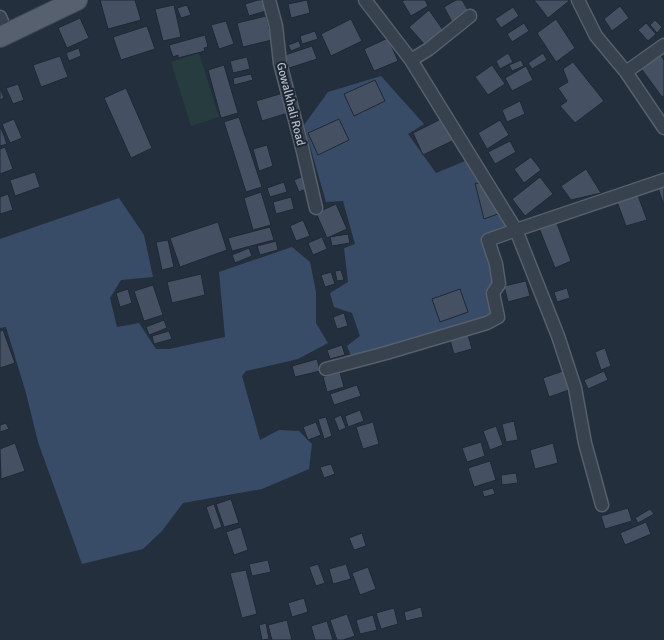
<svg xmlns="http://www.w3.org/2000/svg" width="664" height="640" font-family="Signika,sans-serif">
<rect width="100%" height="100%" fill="#242f3e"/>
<!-- green -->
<path fill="#263c3f" d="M 199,53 L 219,117 L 191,126 L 171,62 Z"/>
<!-- water -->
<path fill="#394c67" d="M 381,76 L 424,124 L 408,134 L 436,173 L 465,161 L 490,191 L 509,227 L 485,236 L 497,278 L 496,315 L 352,358 L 347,346 L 360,336 L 352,313 L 334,307 L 330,293 L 348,282 L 344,248 L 355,244 L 343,201 L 326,202 L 304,125 L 328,92 Z
M 119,198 L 144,235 L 153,277 L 121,280 L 110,298 L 117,327 L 139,323 L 156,349 L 169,349 L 225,337 L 219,272 L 292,247 L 310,262 L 316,292 L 316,323 L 328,343 L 298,359 L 246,371 L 242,376 L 260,440 L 279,430 L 299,431 L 312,444 L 309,469 L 262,489 L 183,503 L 162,531 L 143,549 L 82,564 L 38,442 L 26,393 L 6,327 L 0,328 L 0,239 Z"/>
<!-- building -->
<path fill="#455162" stroke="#1f2835" d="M 100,0 L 135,0 L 141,20 L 108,29 Z
M 258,0 L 263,0 L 266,11 L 249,16 L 245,4 Z
M 307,0 L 310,13 L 291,18 L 288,4 Z
M 405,0 L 425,0 L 428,6 L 411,16 L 402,1 Z
M 456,0 L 462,0 L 469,12 L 452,22 L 444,7 Z
M 534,0 L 568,0 L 569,1 L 548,18 Z
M 174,5 L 181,37 L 163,41 L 155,9 Z
M 187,5 L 191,15 L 181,18 L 177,8 Z
M 620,6 L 629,18 L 612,31 L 604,19 Z
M 513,7 L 519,16 L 501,28 L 495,19 Z
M 429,10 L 443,30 L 425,45 L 409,27 Z
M 266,16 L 272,40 L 243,47 L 237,23 Z
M 80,18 L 89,38 L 67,48 L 58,28 Z
M 351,19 L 362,41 L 331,56 L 321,34 Z
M 556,19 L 575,48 L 556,62 L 537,33 Z
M 655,20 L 662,27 L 657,33 L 650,25 Z
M 226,21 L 234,44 L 219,49 L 211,25 Z
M 524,23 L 529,31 L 512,42 L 507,34 Z
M 646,23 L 656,34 L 648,41 L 638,30 Z
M 147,26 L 155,49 L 121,60 L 113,37 Z
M 315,31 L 318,39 L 302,44 L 300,36 Z
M 205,35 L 208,47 L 204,48 L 205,51 L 178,58 L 178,55 L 173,57 L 169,45 Z
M 388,38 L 398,61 L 374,71 L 364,49 Z
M 299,41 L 301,47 L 291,51 L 288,45 Z
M 312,46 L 317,59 L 289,68 L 285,55 Z
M 79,48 L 81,56 L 69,61 L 66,53 Z
M 508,53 L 513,62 L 500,69 L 496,61 Z
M 543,53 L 547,60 L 532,69 L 528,63 Z
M 659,53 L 664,60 L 664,96 L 662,97 L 640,67 Z
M 60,56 L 68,77 L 41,87 L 33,65 Z
M 247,57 L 250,69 L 233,73 L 230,61 Z
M 521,60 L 524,66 L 512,71 L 509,65 Z
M 573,62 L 604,101 L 575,123 L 560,106 L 567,101 L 558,88 L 568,82 L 563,69 Z
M 224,65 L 238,113 L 221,118 L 208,70 Z
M 492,65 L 505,84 L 488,95 L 475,77 Z
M 526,66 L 533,80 L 512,91 L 505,78 Z
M 251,74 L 253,80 L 234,85 L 233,78 Z
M 375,80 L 385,101 L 354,116 L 344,94 Z
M 18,84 L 24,100 L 13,104 L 6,88 Z
M 0,88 L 4,98 L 0,100 Z
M 126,88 L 152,148 L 131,158 L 104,98 Z
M 283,93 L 288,113 L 262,121 L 256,101 Z
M 520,101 L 525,114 L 507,122 L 502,110 Z
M 239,117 L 262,187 L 246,192 L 224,122 Z
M 443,118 L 454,140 L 423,155 L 413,133 Z
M 14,119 L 22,138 L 10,143 L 2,124 Z
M 339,119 L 349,140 L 318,155 L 308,133 Z
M 500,120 L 509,135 L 487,149 L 478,133 Z
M 1,128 L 7,144 L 0,146 L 0,129 Z
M 510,141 L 516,152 L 495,164 L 488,152 Z
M 267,145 L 273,166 L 259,171 L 253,149 Z
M 5,147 L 13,169 L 0,174 L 0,149 Z
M 531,157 L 541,170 L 524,183 L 514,169 Z
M 586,169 L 601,193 L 571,200 L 561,186 Z
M 35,172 L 40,187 L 15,196 L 10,180 Z
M 308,174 L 313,186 L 299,192 L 294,180 Z
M 540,177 L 553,194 L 525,216 L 512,199 Z
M 284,182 L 287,192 L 270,197 L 267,188 Z
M 475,183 L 491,186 L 509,210 L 484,219 Z
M 664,183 L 664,206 L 657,185 Z
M 261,192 L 271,225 L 253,230 L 244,198 Z
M 637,193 L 647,220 L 626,226 L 616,199 Z
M 8,194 L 13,210 L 0,214 L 0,197 Z
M 291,197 L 294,209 L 276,214 L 273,202 Z
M 336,204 L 347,229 L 327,238 L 316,213 Z
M 303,220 L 310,236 L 296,241 L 290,226 Z
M 556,221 L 571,261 L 555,268 L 539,228 Z
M 218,222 L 227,250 L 180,267 L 170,238 Z
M 270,227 L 274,240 L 232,251 L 228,238 Z
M 348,234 L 350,243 L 332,246 L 330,237 Z
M 322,237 L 327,249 L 313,255 L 308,243 Z
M 168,240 L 174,267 L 162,270 L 156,242 Z
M 276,241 L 278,250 L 260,255 L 257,246 Z
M 249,248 L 252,256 L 235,263 L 232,255 Z
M 341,270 L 344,280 L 337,281 L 335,271 Z
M 331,272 L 335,284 L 325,287 L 321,275 Z
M 201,274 L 205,295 L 172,303 L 167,282 Z
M 526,281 L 530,296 L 508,302 L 504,286 Z
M 153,285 L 163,315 L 144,321 L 134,291 Z
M 567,288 L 570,298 L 557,302 L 554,292 Z
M 128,289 L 132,303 L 120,307 L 116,293 Z
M 460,289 L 468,312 L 440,322 L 432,299 Z
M 344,313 L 348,326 L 337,329 L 333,317 Z
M 164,320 L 167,328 L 149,335 L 146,327 Z
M 3,330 L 15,363 L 0,368 L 0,331 Z
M 169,331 L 172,339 L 154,344 L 152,336 Z
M 468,335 L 472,349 L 454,354 L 450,340 Z
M 342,345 L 345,355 L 330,359 L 327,350 Z
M 605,348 L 611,366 L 601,370 L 595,352 Z
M 317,359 L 320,371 L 295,377 L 292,366 Z
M 566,370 L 572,389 L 549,397 L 543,378 Z
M 604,371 L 608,380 L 588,389 L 584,380 Z
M 340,372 L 344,387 L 327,392 L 323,377 Z
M 357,385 L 361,396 L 334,405 L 330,394 Z
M 360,410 L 364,421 L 348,427 L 345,416 Z
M 341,415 L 346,428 L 339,431 L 334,418 Z
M 326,417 L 332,436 L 324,439 L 318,419 Z
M 514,421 L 518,440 L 506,442 L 502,424 Z
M 316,422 L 321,435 L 308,440 L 303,427 Z
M 373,422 L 379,444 L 363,449 L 356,427 Z
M 6,423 L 9,429 L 0,432 L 0,425 Z
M 496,426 L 503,445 L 490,450 L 483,431 Z
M 481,442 L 485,456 L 467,462 L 462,448 Z
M 15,443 L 25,471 L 1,479 L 0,449 Z
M 553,443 L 558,463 L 535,469 L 530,450 Z
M 490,461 L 496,480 L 474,487 L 468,468 Z
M 331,464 L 335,474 L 324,478 L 320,467 Z
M 516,473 L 518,483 L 502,485 L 501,475 Z
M 493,488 L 495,494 L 484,497 L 482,491 Z
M 231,499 L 239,523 L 224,527 L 216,504 Z
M 214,504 L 222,527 L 214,530 L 206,507 Z
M 628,508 L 632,521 L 605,529 L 601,516 Z
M 650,509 L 654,514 L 638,523 L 635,518 Z
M 646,522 L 651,534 L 625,545 L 620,533 Z
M 241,527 L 248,550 L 234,555 L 226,532 Z
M 362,533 L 366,546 L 354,550 L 349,538 Z
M 268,560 L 271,572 L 252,576 L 249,564 Z
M 318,564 L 325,583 L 316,586 L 309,567 Z
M 346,564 L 351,579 L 333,584 L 329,569 Z
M 368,567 L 376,589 L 360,595 L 352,573 Z
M 246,570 L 257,614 L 242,618 L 230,573 Z
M 304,598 L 308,612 L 292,617 L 288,603 Z
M 421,607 L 423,617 L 406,621 L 404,612 Z
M 394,608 L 398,624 L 381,629 L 376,613 Z
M 347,614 L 355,636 L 343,640 L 337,640 L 330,620 Z
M 373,615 L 377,630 L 360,634 L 356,620 Z
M 287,620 L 292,640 L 272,640 L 268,625 Z
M 327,621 L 333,640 L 315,640 L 311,626 Z
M 266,623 L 269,639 L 262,640 L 259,625 Z"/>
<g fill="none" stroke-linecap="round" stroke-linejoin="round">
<!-- minor casing -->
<g stroke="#565f6c" stroke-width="15">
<path id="minor" d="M 269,0 L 276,26 L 280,63 L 301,143 L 316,208
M 365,0 L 411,60 L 516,230 L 664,180
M 578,0 L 596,36 L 626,72 L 664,128
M 0,17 L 3,24
M 411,60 L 429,49 L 470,16
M 626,72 L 664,45
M 326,369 L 386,353 L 487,323 L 498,317 L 493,293 L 499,284 L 496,264 L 488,240 L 516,230 L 558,336 L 575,388 L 585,443 L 602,505"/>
</g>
<!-- primary casing -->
<g stroke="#414a57" stroke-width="22">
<path id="primary" d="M 0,37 L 77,0"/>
</g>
<!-- minor -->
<use href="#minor" stroke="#38414e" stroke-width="12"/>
<!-- primary -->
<use href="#primary" stroke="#56606e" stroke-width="20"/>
</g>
<g text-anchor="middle" stroke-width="4" stroke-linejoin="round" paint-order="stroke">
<!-- street labels -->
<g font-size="12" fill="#b4bcc9" stroke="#1d2633">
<text transform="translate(291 104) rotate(76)" y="4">Gowalkhali Road</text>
</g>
</g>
</svg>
